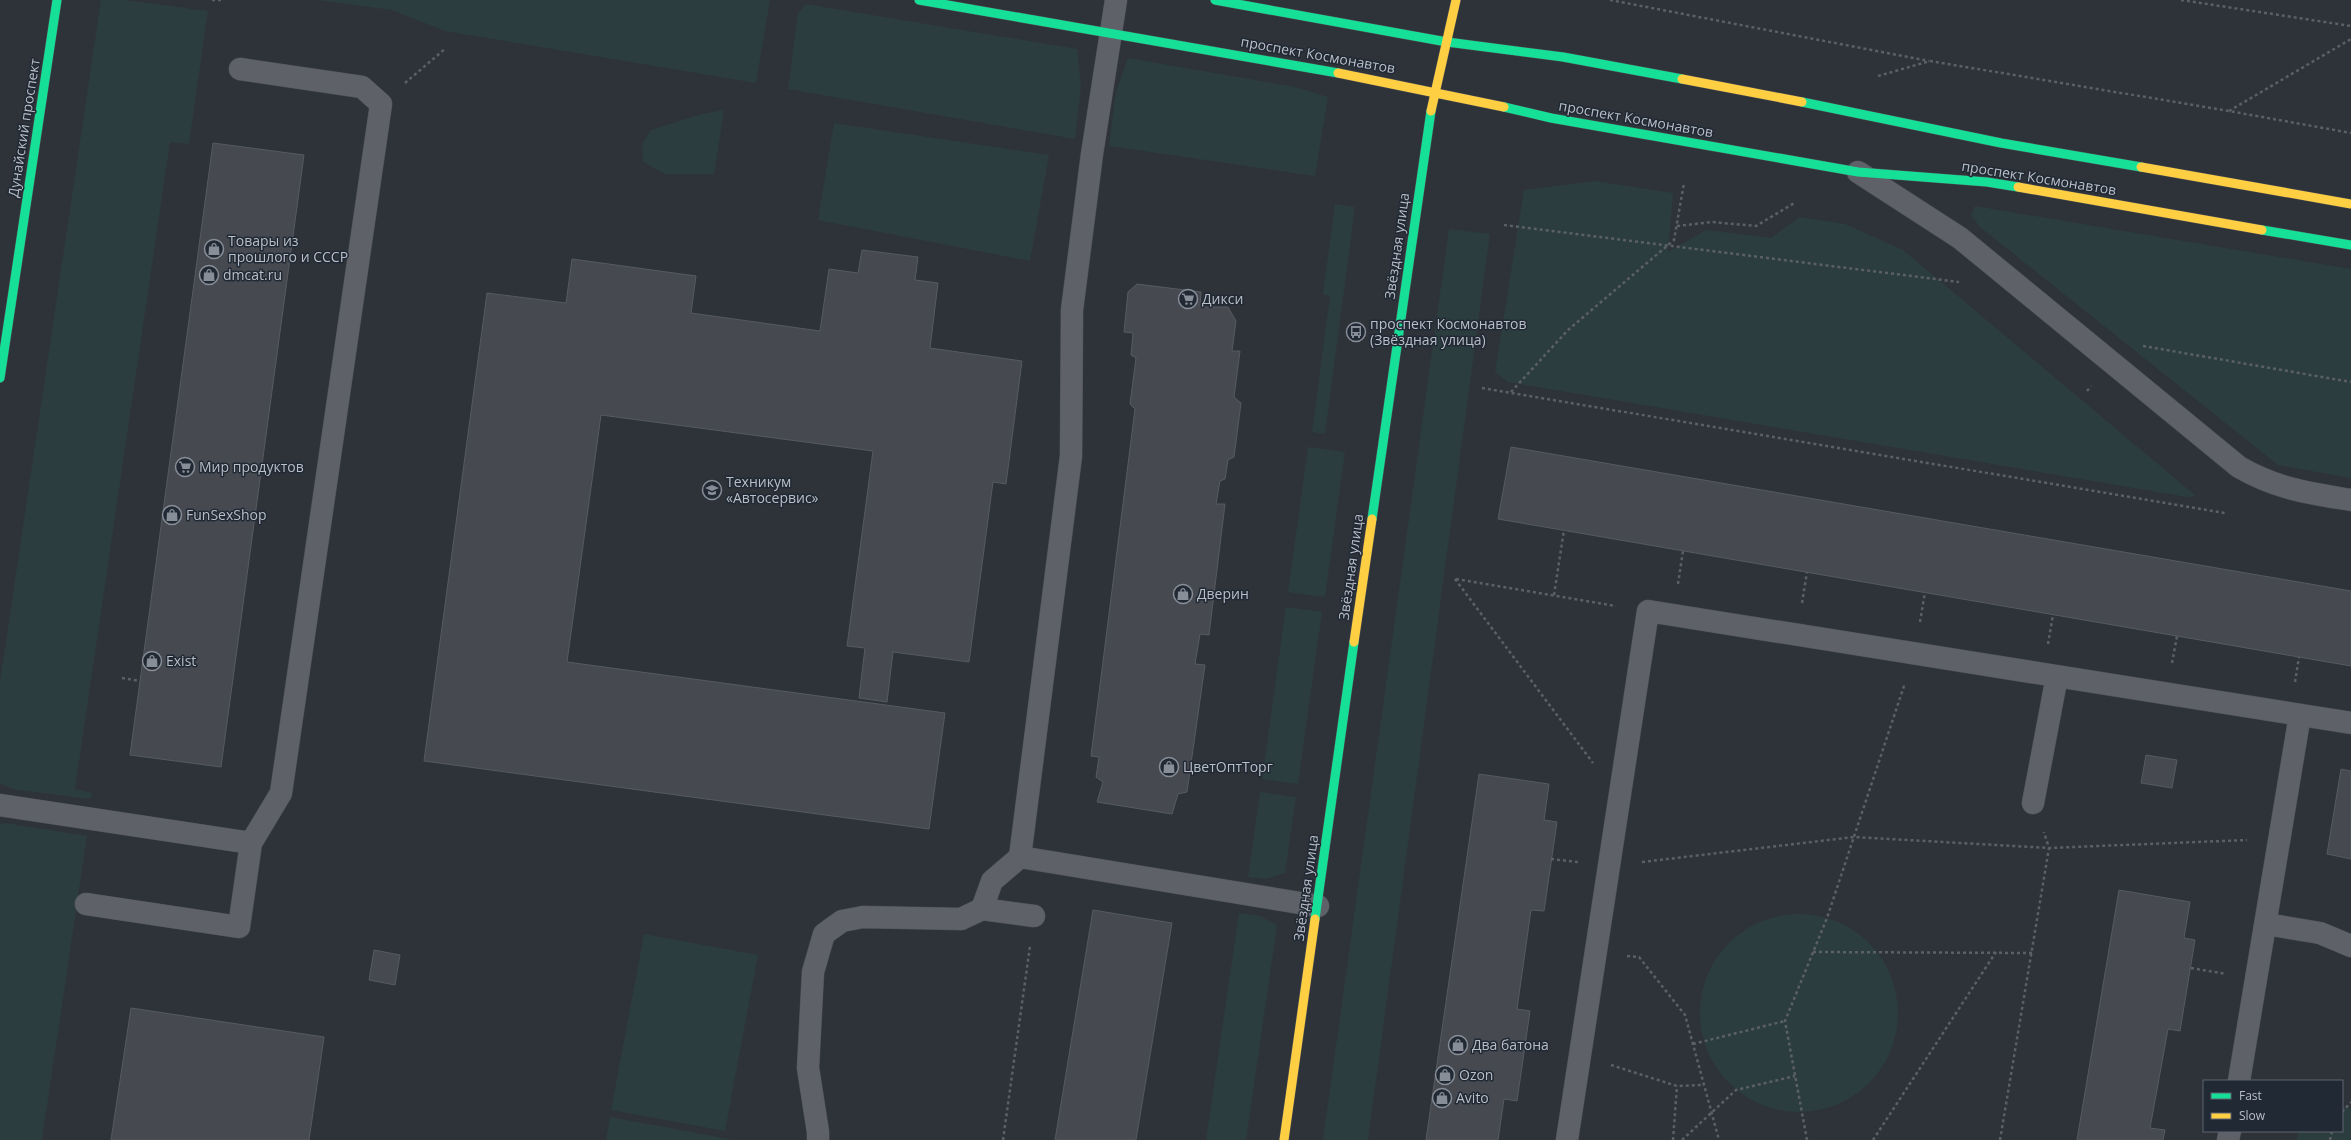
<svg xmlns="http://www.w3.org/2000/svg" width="2351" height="1140" font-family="'Open Sans',sans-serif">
<rect width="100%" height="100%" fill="#2e3339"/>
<!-- green -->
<path fill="#2c3d3f" d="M 101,0 L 124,0 L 208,11 L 189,144 L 170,142 L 75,789 L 92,793 L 91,798 L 87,799 L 12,789 L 0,783 L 0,682 Z
M 317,0 L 770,0 L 756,83 L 445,31 L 392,10 Z
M 806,4 L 1077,49 L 1081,87 L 1075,139 L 788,89 L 798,13 Z
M 1128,58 L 1295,87 L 1328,97 L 1315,176 L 1109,146 L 1116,92 Z
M 724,110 L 714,174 L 665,174 L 643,162 L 642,144 L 651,130 L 702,114 Z
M 834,123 L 1049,155 L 1030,261 L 818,220 Z
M 1595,181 L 1673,193 L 1668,252 L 1706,230 L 1771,238 L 1799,217 L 1845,224 L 1903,250 L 2196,496 L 2187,497 L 1508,382 L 1495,372 L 1524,190 Z
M 1335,204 L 1355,207 L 1325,434 L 1312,432 L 1330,296 L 1323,294 Z
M 1975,206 L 2351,269 L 2351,478 L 2278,465 L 1980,227 L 1971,215 Z
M 1449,229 L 1490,234 L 1368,1140 L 1323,1140 Z
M 1308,447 L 1345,452 L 1325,597 L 1288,592 Z
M 1286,607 L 1322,612 L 1298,784 L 1262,779 Z
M 1260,792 L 1296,797 L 1285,873 L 1265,879 L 1248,877 Z
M 5,823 L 87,836 L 42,1140 L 0,1140 L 0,824 Z
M 1239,913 L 1260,916 L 1277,925 L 1246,1140 L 1206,1140 Z
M1700 1013a99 99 0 1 1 198 0a99 99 0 1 1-198 0Z
M 644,934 L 758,955 L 725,1131 L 611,1110 Z
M 2342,1107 L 2351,1108 L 2351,1140 L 2297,1140 L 2298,1131 L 2342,1131 Z
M 610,1117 L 734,1140 L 606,1140 Z"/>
<!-- building -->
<path fill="#464a50" stroke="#565a61" d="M 213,143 L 304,155 L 221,767 L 130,755 Z
M 862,250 L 918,257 L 915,280 L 938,283 L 930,348 L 1022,361 L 1006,484 L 993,482 L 969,662 L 893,652 L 887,702 L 859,698 L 865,648 L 847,646 L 873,451 L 601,415 L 567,662 L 945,713 L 929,829 L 424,761 L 487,293 L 566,303 L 572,259 L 696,276 L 691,313 L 820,331 L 829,269 L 858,273 Z
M 1137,284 L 1201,292 L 1200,307 L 1228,307 L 1236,321 L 1232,351 L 1240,351 L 1234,397 L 1241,403 L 1234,457 L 1228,460 L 1225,479 L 1220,481 L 1216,504 L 1225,504 L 1209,635 L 1200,634 L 1195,664 L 1205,665 L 1187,792 L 1178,794 L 1172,814 L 1097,802 L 1103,782 L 1096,777 L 1099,757 L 1091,756 L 1135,409 L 1130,404 L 1136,358 L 1131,355 L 1133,333 L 1124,332 L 1128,292 Z
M 1511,447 L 2351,591 L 2351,666 L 1498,519 Z
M 2146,755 L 2177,760 L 2172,788 L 2141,783 Z
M 2341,769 L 2351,771 L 2351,859 L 2327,854 Z
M 1479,774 L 1549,784 L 1544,820 L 1557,822 L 1544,911 L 1531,910 L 1517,1009 L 1530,1011 L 1517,1101 L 1504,1099 L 1498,1140 L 1426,1140 Z
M 2119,890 L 2190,902 L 2184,938 L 2195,940 L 2180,1031 L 2168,1029 L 2150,1128 L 2165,1130 L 2163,1140 L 2077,1140 Z
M 1093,910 L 1172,923 L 1136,1140 L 1055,1140 Z
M 374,950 L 400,955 L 395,985 L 369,980 Z
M 131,1008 L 324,1037 L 309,1140 L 111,1140 Z"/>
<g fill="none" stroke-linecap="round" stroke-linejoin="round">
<!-- lane casing -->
<g stroke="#4c4f54" stroke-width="23">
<path id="lane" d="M 2033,803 L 2057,676
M 0,805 L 251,843
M 1020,857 L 1318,906
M 86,904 L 239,927 L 251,843 L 281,793 L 381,104 L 362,87 L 240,69
M 982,909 L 992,881 L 1020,857 L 1071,456 L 1072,310 L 1092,154 L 1116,0
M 2266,924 L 2320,933 L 2351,946
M 2239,1081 L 2300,715
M 818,1140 L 818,1132 L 808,1068 L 813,972 L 824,934 L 842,921 L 863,917 L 961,919 L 982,909 L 1034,916
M 1567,1140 L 1648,611 L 2351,723
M 2228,1140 L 2230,1131"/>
</g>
<!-- street casing -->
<g stroke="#4c4f54" stroke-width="23">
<path id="street" d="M 1858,172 L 1960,238 L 2239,467 C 2277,489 2309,493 2351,500"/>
</g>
<!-- fast casing -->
<g stroke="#4c4f54" stroke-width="10">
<path id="fast" d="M 919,0 L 1338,73
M 1215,0 L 1447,42 L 1563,57 L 1682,79
M 1802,102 L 2001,143 L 2141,167
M 1504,107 L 1551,118 L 1858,172 L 1987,182 L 2018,187
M 2262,230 L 2351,245
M 0,378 L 57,0
M 1372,519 L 1431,111
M 1315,919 L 1354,642"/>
</g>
<!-- slow casing -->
<g stroke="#4c4f54" stroke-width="10">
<path id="slow" d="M 1338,73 L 1504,107
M 1682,79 L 1802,102
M 1431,111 L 1456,0
M 2141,167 L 2351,204
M 2018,187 L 2262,230
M 1354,642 L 1372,519
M 1284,1140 L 1315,919"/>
</g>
<!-- path -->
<path stroke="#5b6065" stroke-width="2.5" stroke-dasharray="3 3" stroke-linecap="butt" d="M 212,0 L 221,0
M 1610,0 L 1929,61
M 2181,0 L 2351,26
M 1878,76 L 1930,61 L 2229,111 L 2351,133
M 405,83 L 446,48
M 2229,111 L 2351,39
M 1504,225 L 1959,282
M 1677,226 L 1712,222 L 1756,226 L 1796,202
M 2143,346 L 2351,382
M 1482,388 L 2225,513
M 2087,391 L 2091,386
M 1511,392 L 1568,330 L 1674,240 L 1684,183
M 1455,579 L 1593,763
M 1456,579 L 1616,606
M 1678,584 L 1683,551
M 1554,595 L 1564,530
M 1802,603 L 1807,572
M 1920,622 L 1925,592
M 2048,644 L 2053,615
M 2172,663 L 2177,636
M 122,678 L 140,681
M 2295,682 L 2299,657
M 1551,859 L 1578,862
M 1642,862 L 1854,837 L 2049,848 L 2247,840
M 1813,952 L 2032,953
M 1627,956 L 1639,957 L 1685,1015 L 1719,1140
M 2191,968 L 2226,974
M 1693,1044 L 1785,1021
M 1525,1047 L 1548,1050
M 1611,1065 L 1677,1086 L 1704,1085
M 2342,1112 L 2351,1102
M 1003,1140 L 1030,946
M 1673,1140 L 1677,1086
M 1682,1140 L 1736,1090 L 1795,1076
M 1807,1140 L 1785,1021 L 1827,918 L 1905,683
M 1873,1140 L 1996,952
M 2000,1140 L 2049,848 L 2044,832
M 2330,1140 L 2332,1131"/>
<!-- lane -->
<use href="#lane" stroke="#5e6168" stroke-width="22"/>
<!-- street -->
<use href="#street" stroke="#5e6168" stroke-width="22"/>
<!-- fast -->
<use href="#fast" stroke="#16e098" stroke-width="9"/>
<!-- slow -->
<use href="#slow" stroke="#ffcf43" stroke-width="9"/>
</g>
<!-- icons -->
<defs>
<g id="shop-ring" transform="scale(1)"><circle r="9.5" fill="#212934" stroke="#888e97" stroke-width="1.5"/><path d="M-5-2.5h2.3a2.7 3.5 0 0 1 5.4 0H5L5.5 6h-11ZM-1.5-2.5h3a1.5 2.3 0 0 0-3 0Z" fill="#888e97"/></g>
<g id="supermarket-ring" transform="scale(1)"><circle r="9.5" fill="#212934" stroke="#888e97" stroke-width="1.5"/><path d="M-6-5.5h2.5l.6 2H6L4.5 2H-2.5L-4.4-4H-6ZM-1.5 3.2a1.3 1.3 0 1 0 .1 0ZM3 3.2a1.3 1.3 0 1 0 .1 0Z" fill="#888e97"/></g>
<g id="bus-ring" transform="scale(1)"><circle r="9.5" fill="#212934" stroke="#888e97" stroke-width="1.5"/><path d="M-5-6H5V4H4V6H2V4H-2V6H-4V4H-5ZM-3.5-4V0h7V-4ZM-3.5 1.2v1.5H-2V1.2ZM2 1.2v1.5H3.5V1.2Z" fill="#888e97"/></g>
<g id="university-ring" transform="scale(1)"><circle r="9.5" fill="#212934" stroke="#888e97" stroke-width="1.5"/><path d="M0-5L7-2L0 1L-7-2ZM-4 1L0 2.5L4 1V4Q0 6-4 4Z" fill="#888e97"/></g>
</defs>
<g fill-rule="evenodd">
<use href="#shop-ring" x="214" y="249"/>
<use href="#shop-ring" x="209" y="275"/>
<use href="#supermarket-ring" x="1188" y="299"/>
<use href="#bus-ring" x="1356" y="332"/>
<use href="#supermarket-ring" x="185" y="467"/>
<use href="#university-ring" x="712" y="490"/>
<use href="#shop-ring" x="172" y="515"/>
<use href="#shop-ring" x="1183" y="594"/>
<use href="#shop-ring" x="152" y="661"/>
<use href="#shop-ring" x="1169" y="767"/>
<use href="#shop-ring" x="1458" y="1045"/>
<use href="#shop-ring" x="1445" y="1075"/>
<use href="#shop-ring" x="1442" y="1098"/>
</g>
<g text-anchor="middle" stroke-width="3" stroke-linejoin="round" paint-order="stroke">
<!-- street labels -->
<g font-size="14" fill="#b9bfc9" stroke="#212934">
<text transform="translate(1318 55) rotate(10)" y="5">проспект Космонавтов</text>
<text transform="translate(1636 119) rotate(10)" y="5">проспект Космонавтов</text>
<text transform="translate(24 128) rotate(-81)" y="5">Дунайский проспект</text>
<text transform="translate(2039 178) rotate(9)" y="5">проспект Космонавтов</text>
<text transform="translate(1397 246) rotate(-82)" y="5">Звёздная улица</text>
<text transform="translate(1351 567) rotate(-82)" y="5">Звёздная улица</text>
<text transform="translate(1306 888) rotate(-82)" y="5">Звёздная улица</text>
</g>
<!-- poi labels -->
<g font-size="14" fill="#b9bfc9" stroke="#212934" text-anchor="start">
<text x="228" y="246">Товары из<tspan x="228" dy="16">прошлого и СССР</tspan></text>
<text x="223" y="280">dmcat.ru</text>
<text x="1202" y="304">Дикси</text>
<text x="1370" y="329">проспект Космонавтов<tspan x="1370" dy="16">(Звёздная улица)</tspan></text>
<text x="199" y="472">Мир продуктов</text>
<text x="726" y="487">Техникум<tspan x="726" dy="16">«Автосервис»</tspan></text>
<text x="186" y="520">FunSexShop</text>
<text x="1197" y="599">Дверин</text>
<text x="166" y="666">Exist</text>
<text x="1183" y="772">ЦветОптТорг</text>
<text x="1472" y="1050">Два батона</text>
<text x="1459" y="1080">Ozon</text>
<text x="1456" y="1103">Avito</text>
</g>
</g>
<!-- legend -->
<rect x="2203" y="1080" width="140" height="52" fill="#212934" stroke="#5e6570"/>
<rect x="2211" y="1093" width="20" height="6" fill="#16e098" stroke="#5e6570"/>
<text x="2239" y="1100" font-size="12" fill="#b9bfc9">Fast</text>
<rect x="2211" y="1113" width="20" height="6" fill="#ffcf43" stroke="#5e6570"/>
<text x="2239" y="1120" font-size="12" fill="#b9bfc9">Slow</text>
</svg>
